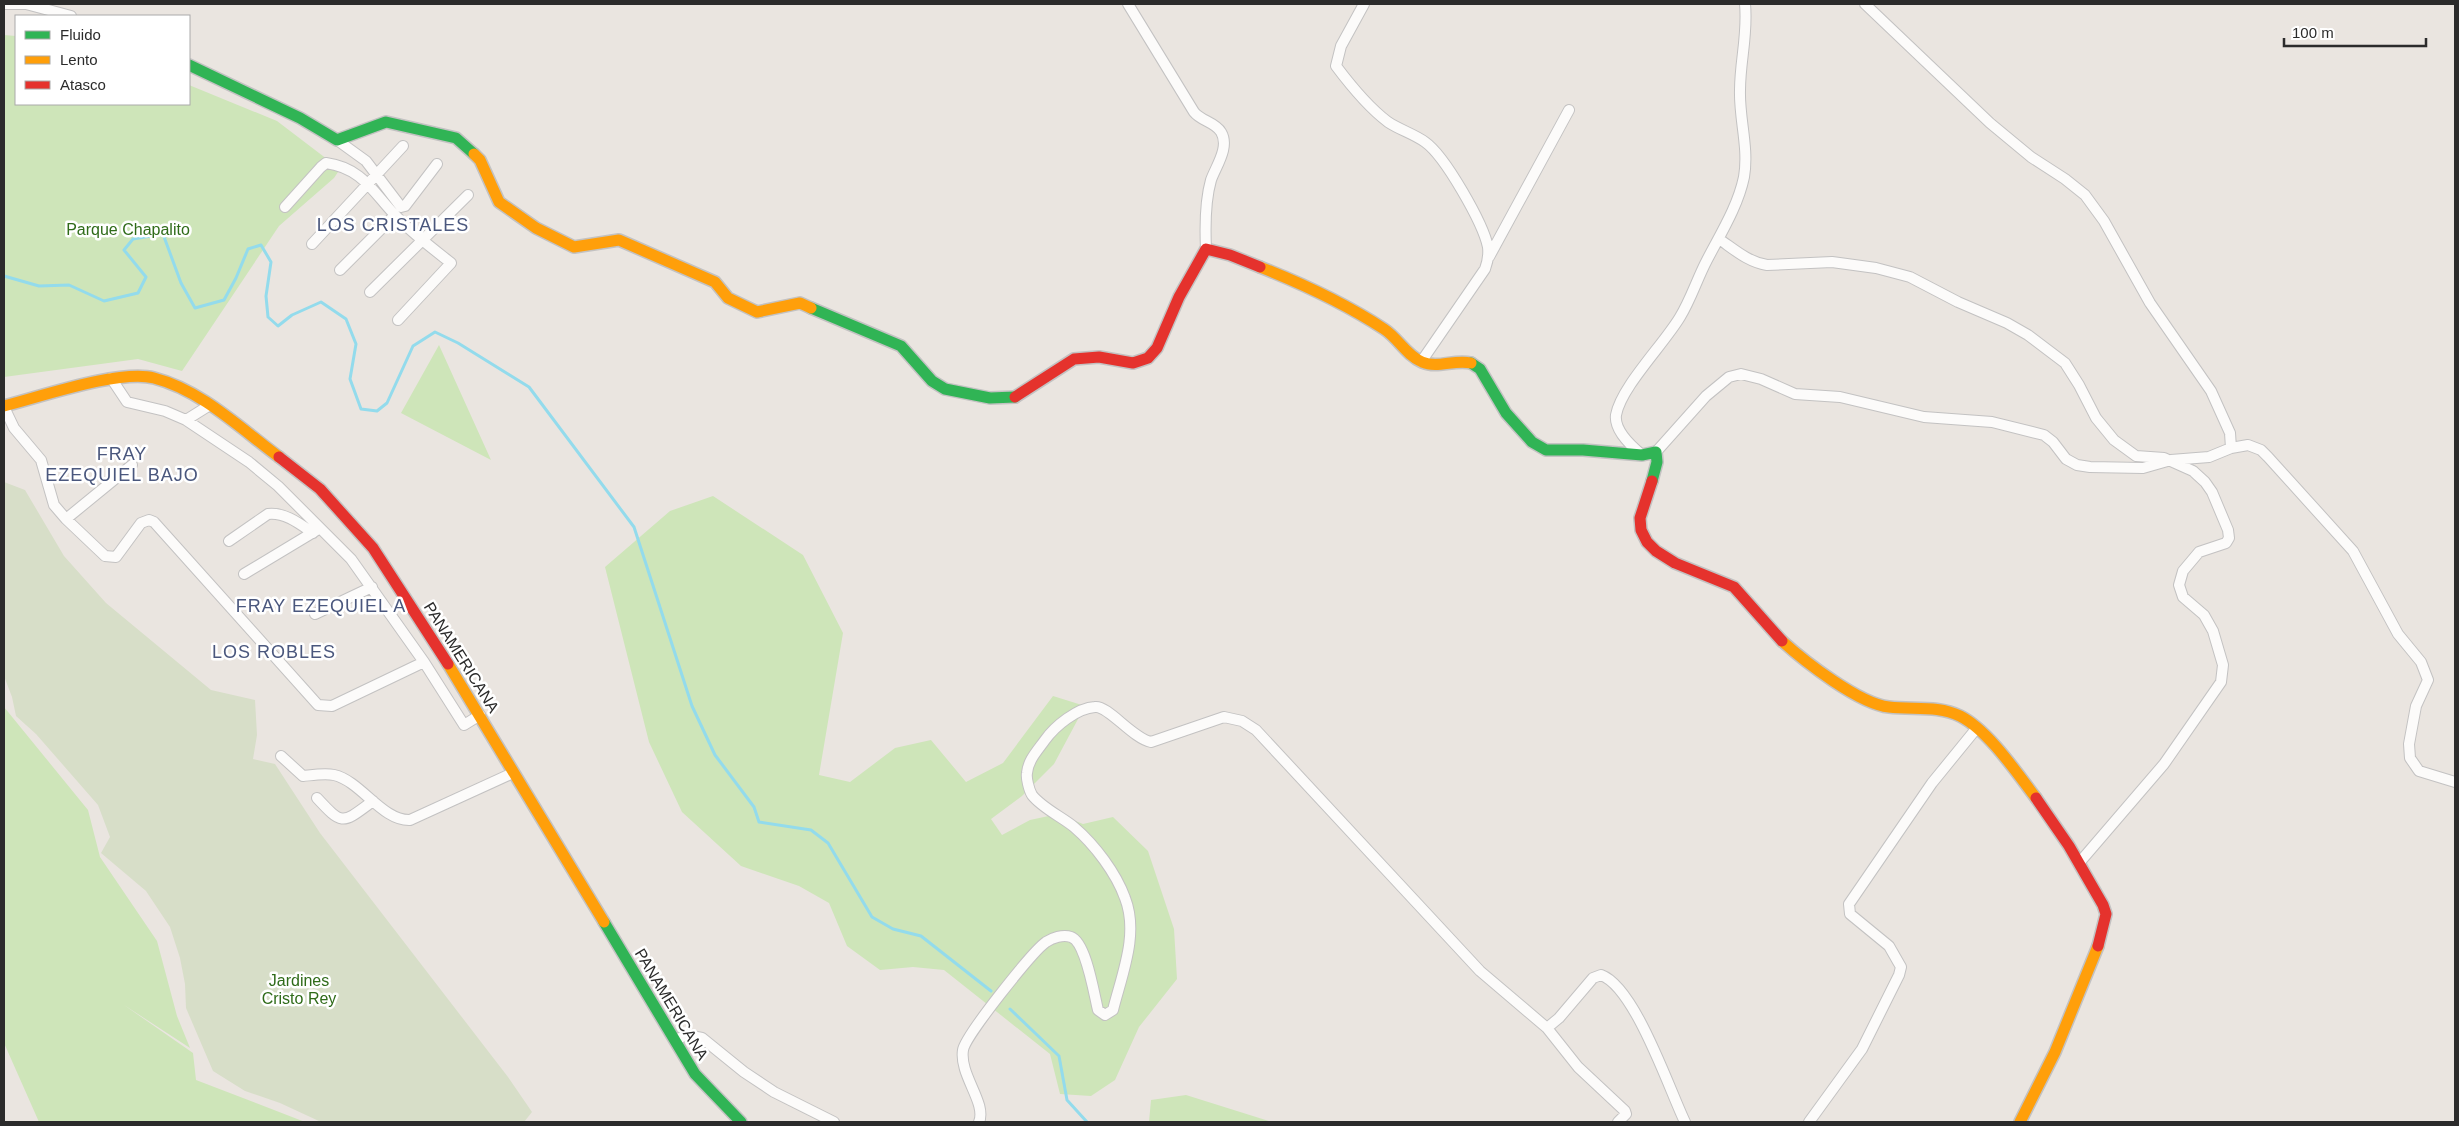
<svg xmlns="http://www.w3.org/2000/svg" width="2459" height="1126" font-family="Helvetica,sans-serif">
<rect width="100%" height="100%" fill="#eae5e0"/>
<!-- green -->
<path fill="#cee5b9" d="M 4,35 L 16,36 L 16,104 L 189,104 L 189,85 L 277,121 L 340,169 L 334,178 L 279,226 L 182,371 L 138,359 L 4,377 Z
M 439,345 L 491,460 L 401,413 Z
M 713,496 L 803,555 L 843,633 L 819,775 L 850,782 L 895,748 L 931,740 L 966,782 L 1003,763 L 1053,696 L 1085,706 L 1054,764 L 1022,796 L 991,819 L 1002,835 L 1030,820 L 1058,814 L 1083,824 L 1113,817 L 1148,851 L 1174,929 L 1177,979 L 1139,1027 L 1115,1080 L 1091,1096 L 1060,1094 L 1050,1054 L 944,970 L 913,967 L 880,970 L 847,946 L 829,903 L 799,886 L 741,866 L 682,812 L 649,742 L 605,567 L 670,511 Z
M 4,707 L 88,810 L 100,857 L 157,941 L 177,1016 L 190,1048 L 124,1005 L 193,1053 L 196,1080 L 305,1122 L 39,1122 L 4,1043 Z
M 1186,1095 L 1272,1122 L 1149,1122 L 1151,1100 Z"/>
<!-- cemetery -->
<path fill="#d7dec8" d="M 4,482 L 25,490 L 64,556 L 106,603 L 211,690 L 255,700 L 257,735 L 253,759 L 275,764 L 320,833 L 508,1077 L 532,1112 L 524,1122 L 321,1122 L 280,1103 L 245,1091 L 213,1071 L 186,1008 L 185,984 L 180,958 L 170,927 L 146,891 L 101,853 L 110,837 L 98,805 L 36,734 L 16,716 L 12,697 L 4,676 Z"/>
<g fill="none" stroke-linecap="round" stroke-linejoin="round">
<!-- stream -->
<path stroke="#93dbec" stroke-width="3" d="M 4,276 L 39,286 L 69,285 L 104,301 L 138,293 L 146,277 L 124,250 L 133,239 L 163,234 L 181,283 L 195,308 L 224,300 L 236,278 L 248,249 L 261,245 L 271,262 L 266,296 L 268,317 L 278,326 L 292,315 L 321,302 L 346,319 L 356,344 L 350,379 L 361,409 L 377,411 L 387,403 L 413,346 L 435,332 L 458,343 L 529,387 L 634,527 L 692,706 L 715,755 L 754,807 L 759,822 L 811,830 L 828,843 L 872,917 L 893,929 L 921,936 L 991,991
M 1010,1009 L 1059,1056 L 1067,1100 L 1087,1122"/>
<!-- street casing -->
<g stroke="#c3c2c2" stroke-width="12">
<path id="street" d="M 4,4 L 26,4 L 71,16
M 1128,4 L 1194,112 C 1201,121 1215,122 1221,132 C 1230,147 1216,166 1211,180 C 1205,201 1205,227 1206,249
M 1364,4 L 1341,46 L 1336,66 C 1351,86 1368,107 1388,122 C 1400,130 1414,134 1425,142 C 1445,156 1483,223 1488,247 C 1489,256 1488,261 1485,269 L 1421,362
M 1865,4 L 1990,123 L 2031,157 L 2065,179 L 2085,195 L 2104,221 L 2150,303 L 2211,391 L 2230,433 L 2231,448
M 337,140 L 366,161 L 401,207 L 405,206 L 437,164
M 285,207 L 321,167 L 326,163 C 362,168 373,192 395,215 C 412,233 432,248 451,263 L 398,320
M 1719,239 C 1735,250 1748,262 1767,265 L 1832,262 L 1876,268 L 1910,277 L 1958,302 L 2007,323 L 2028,335 L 2065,363 L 2079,385 L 2096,418 L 2114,440 L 2136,456 L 2164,458 L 2193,471 L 2205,482 L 2212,492 L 2228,530 L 2229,538 L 2226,543 L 2199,552 L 2183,571 L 2179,585 L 2183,597 L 2204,615 L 2213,631 L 2223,665 L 2221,682 L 2164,764 L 2079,863
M 312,244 L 403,146
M 1489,257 L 1569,110
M 340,270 L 395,215
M 370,292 L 468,195
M 111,378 L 127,402 L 165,411 L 186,420 L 249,462 L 278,486 L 351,559 L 424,662
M 4,407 L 14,428 L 41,460 L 54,505 L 66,519 L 105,556 L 116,557 L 141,523 L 149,520 L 154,522 L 318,705 L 332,706 L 424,662 L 464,725 L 480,715
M 186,420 L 210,405
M 1656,452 L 1706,396 L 1729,377 L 1741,374 L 1761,379 L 1795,394 L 1840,397 L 1924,417 L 1992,422 L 2044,435 L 2053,442 L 2066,459 L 2077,465 L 2090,467 L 2143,468 L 2171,460 L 2209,457 L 2231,448 L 2248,445 L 2261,450 L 2268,457 L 2353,551 L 2398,634 L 2421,662 L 2428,680 L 2416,706 L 2409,744 L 2410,758 L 2419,771 L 2455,782
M 1642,455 C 1631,446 1614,430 1616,415 C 1621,387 1664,344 1680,317 C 1691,299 1697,279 1707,260 C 1721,233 1738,206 1744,177 C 1749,147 1739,119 1740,90 C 1740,61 1748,34 1745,4
M 66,519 L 132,465
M 229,541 L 268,514 C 285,512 300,524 313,533
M 244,574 L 317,530
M 315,614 L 372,587
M 281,756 L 303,776 C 313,775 325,773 334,775 C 361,781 382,821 410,820 L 513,773
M 317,798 C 343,826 342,824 373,801
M 1547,1028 L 1559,1018 L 1593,978 L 1601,975 C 1635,987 1669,1089 1685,1122
M 675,1040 L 687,1035 L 702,1038 L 744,1072 L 774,1092 L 834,1122
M 979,1122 C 987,1103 959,1075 963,1050 C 965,1036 1032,952 1046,942 C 1052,938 1063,934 1071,937 C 1086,942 1094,994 1098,1010 L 1105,1015 L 1113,1010 C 1122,974 1139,934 1125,898 C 1116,873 1095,845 1074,827 C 1062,817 1042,808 1032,795 C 1029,790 1026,778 1027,773 C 1028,760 1038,750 1045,740 C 1055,726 1077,708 1095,707 C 1108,705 1132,738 1151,742 L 1224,717 L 1242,721 L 1256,730 L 1480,971 L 1547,1028 L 1578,1067 L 1625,1111 L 1626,1114 L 1618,1122
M 1809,1122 L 1862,1049 L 1899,975 L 1901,967 L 1889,946 L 1850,914 L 1849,904 L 1932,783 L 1976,729"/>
</g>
<!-- fast casing -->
<g stroke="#c3c2c2" stroke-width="14">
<path id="fast" d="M 189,65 L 300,118 L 337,140 L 386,122 L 456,138 L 474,154
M 811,308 L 901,346 L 932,381 L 945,389 L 990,398 L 1015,397
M 1471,363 L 1480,369 L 1506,413 L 1532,442 L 1546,450 L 1583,450 L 1642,455 L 1656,452 L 1657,462 L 1652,481
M 604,922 L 695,1074 L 741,1122"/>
</g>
<!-- slow casing -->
<g stroke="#c3c2c2" stroke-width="14">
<path id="slow" d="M 474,154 L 480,160 L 499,202 L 536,228 L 574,247 L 619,240 L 715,282 L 728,298 L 757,312 L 800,303 L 811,308
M 1260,267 C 1303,284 1346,304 1384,329 C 1398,338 1406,355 1422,362 C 1438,369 1454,359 1471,363
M 4,406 C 40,397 120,369 154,378 C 201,390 240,428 279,457
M 1782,641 C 1804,661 1859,704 1889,707 C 1913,710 1938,705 1960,716 C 1988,730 2017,773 2036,798
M 448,664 L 604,922
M 2020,1122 L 2055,1052 L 2098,946"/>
</g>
<!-- jam casing -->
<g stroke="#c3c2c2" stroke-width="14">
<path id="jam" d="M 1015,397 L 1074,359 L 1099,357 L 1133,363 L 1148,358 L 1157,348 L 1179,297 L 1206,249 L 1230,255 L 1260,267
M 279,457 L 320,489 L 373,548 L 448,664
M 1652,481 L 1640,518 L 1641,530 L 1647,542 L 1656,551 L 1675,563 L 1734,587 L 1782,641
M 2036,798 L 2069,846 L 2103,905 L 2106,914 L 2098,946"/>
</g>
<!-- street -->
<use href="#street" stroke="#fcfbfa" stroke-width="10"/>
<!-- fast -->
<use href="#fast" stroke="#30b455" stroke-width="11"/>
<!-- slow -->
<use href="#slow" stroke="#ff9f0a" stroke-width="11"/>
<!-- jam -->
<use href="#jam" stroke="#e5322d" stroke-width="11"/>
</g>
<g text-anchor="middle" stroke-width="5" stroke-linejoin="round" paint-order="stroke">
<!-- park labels -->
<g font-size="16" fill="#2f6b19" stroke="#fff">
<text x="128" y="235">Parque Chapalito</text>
<text x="299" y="986">Jardines<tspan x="299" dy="18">Cristo Rey</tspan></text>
</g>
<!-- street labels -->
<g font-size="16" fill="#2b2b2b" stroke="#fff">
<text transform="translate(462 657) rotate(58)" y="6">PANAMERICANA</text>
<text transform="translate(672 1004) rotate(59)" y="6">PANAMERICANA</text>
</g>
<!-- neighbourhood labels -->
<g font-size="18" letter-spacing="1" fill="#4a577d" stroke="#fff">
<text x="393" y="231">LOS CRISTALES</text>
<text x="122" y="460">FRAY<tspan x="122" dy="21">EZEQUIEL BAJO</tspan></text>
<text x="321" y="612">FRAY EZEQUIEL A</text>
<text x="274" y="658">LOS ROBLES</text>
</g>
</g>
<!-- border -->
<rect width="2459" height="1126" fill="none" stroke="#2b2b2b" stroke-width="10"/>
<!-- legend -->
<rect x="15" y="15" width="175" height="90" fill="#ffffff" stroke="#aaaaaa"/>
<rect x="25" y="31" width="25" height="8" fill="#30b455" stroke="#aaaaaa"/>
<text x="60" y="40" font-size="15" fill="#2b2b2b">Fluido</text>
<rect x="25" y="56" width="25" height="8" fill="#ff9f0a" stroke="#aaaaaa"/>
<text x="60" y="65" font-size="15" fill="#2b2b2b">Lento</text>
<rect x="25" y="81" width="25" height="8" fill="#e5322d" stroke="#aaaaaa"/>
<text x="60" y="90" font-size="15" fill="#2b2b2b">Atasco</text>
<!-- scale -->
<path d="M2284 38v8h142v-8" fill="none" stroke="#2b2b2b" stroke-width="2.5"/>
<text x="2292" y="38" font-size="15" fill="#2b2b2b" stroke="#ffffff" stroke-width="4" paint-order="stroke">100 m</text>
</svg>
